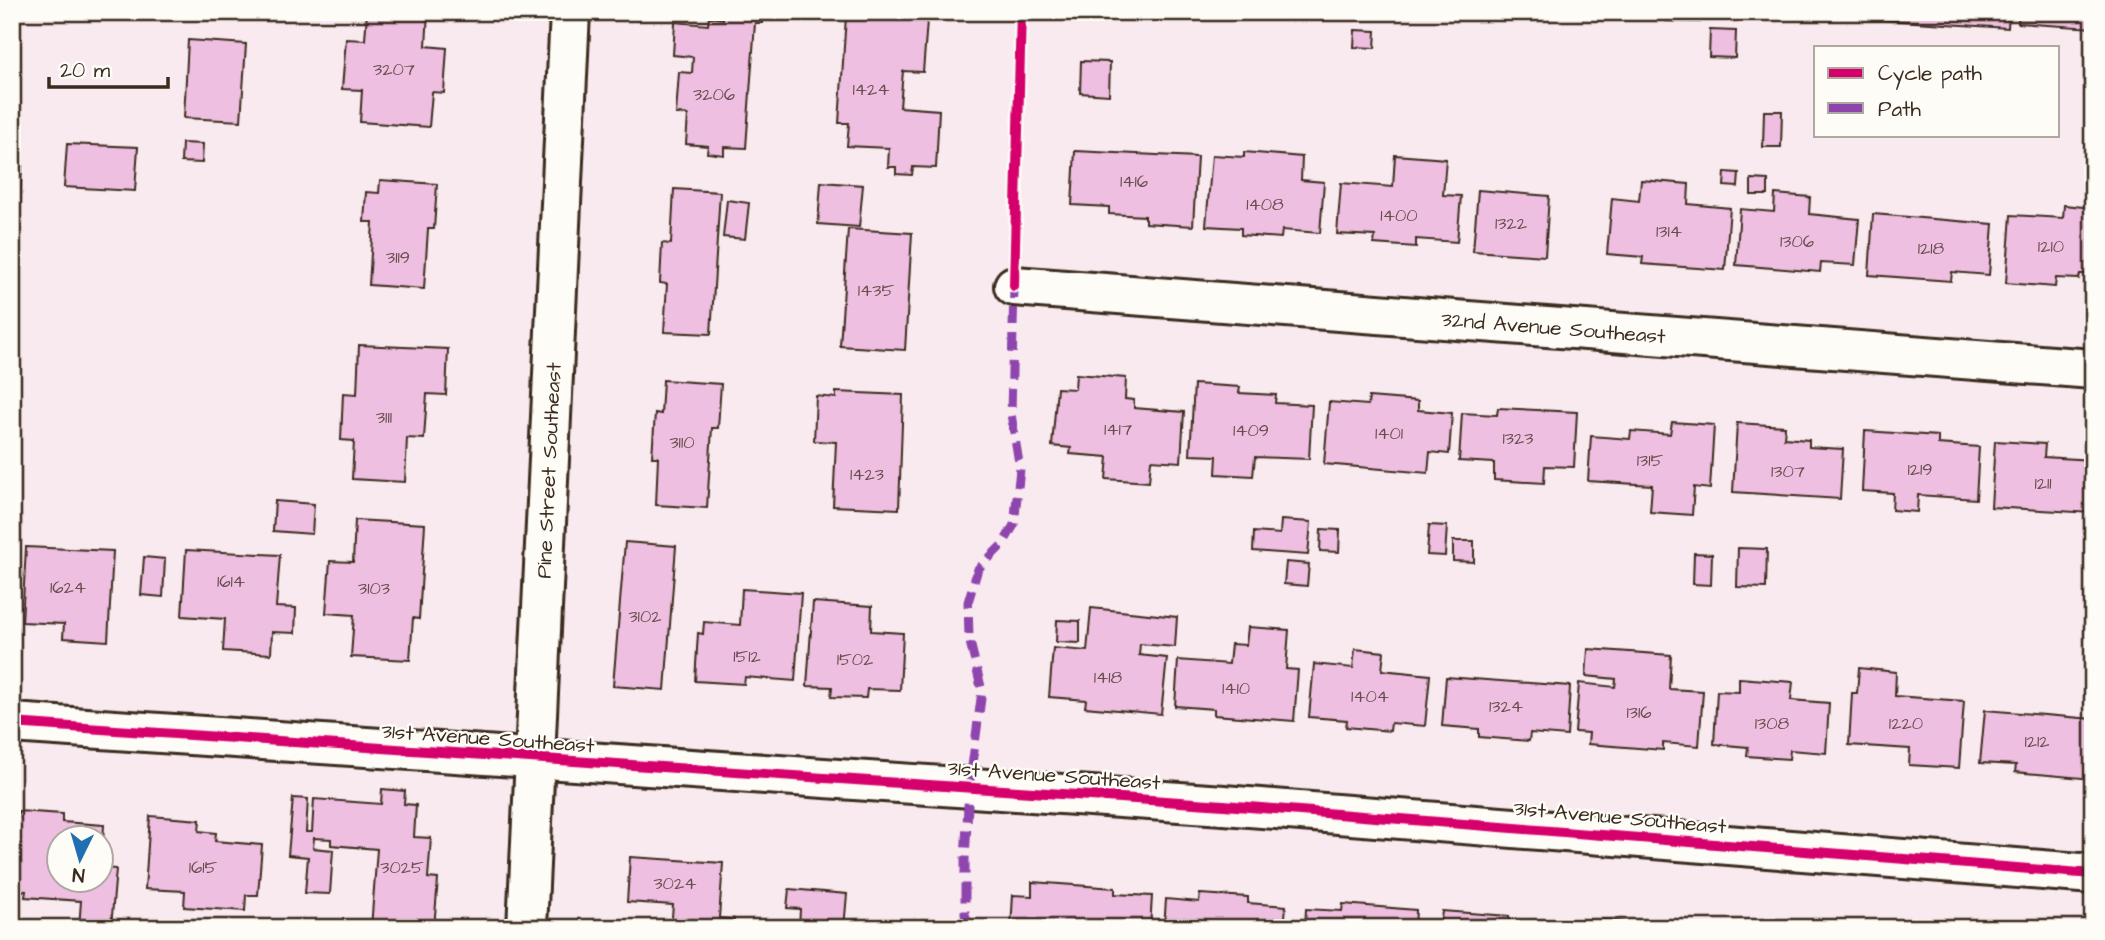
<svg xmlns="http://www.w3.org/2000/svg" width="2105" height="940" font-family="'Architects Daughter',sans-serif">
<rect width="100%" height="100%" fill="#f9eaf0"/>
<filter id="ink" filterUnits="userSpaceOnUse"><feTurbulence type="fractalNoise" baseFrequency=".0143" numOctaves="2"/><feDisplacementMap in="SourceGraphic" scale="14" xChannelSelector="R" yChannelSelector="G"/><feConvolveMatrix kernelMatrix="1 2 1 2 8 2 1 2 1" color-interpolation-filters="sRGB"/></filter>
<g filter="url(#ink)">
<!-- building -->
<path fill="#efbfe1" stroke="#3b2a1e" stroke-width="2" d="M 367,12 L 428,12 L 426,46 L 447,48 L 444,93 L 432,92 L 429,127 L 360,122 L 362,90 L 342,89 L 346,39 L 365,40 Z
M 723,12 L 763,12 L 762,23 L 755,23 L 746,148 L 724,147 L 724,155 L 707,153 L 708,146 L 686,144 L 688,115 L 676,114 L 679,72 L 692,73 L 693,57 L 673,55 L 675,22 L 708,25 L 709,17 L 723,19 Z
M 1665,12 L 1701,12 L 1700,22 L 1665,21 Z
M 1885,12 L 2009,12 L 2008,28 L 1885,20 Z
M 2019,12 L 2093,12 L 2093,28 L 2018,23 Z
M 846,16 L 927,21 L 923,72 L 903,71 L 900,107 L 939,110 L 936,168 L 913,167 L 912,175 L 896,174 L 896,167 L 888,167 L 889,148 L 847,146 L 849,123 L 839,123 Z
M 1355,30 L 1376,31 L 1375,48 L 1354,47 Z
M 1710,30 L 1736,31 L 1735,58 L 1709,57 Z
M 188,40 L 246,44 L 241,121 L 184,118 Z
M 1081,61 L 1110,62 L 1109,95 L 1080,93 Z
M 1764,111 L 1782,111 L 1781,147 L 1763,147 Z
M 182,143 L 203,144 L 202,163 L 181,162 Z
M 67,144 L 138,147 L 135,191 L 64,187 Z
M 1075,151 L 1197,157 L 1193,226 L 1145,223 L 1145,216 L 1109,214 L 1109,207 L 1072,205 Z
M 1244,152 L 1302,157 L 1301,180 L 1324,182 L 1320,233 L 1282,230 L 1281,238 L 1241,235 L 1241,228 L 1206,226 L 1212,155 L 1244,157 Z
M 1395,155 L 1446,159 L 1443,195 L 1461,196 L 1457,242 L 1416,239 L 1416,247 L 1374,244 L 1375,236 L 1337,234 L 1341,183 L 1393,187 Z
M 12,162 L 22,162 L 19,222 L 12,222 Z
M 1725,172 L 1739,173 L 1738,187 L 1724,186 Z
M 1751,179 L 1768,180 L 1768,195 L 1751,195 Z
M 380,180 L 437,184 L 434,229 L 428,229 L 424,289 L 369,285 L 373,222 L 364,222 L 366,192 L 379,193 Z
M 1641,180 L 1689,184 L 1688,204 L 1730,208 L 1725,270 L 1642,264 L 1643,257 L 1607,254 L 1612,198 L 1639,201 Z
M 821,182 L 863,185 L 859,227 L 818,224 Z
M 674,189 L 720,192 L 711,334 L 664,332 L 667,284 L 660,283 L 662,243 L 671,244 Z
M 1478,190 L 1549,196 L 1545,256 L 1473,251 Z
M 1775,194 L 1810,197 L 1809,214 L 1859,219 L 1855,265 L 1821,263 L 1820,272 L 1736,265 L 1740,209 L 1774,212 Z
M 727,200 L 749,203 L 745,239 L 723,237 Z
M 2064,205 L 2093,208 L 2093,274 L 2080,274 L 2079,279 L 2056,278 L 2055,287 L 2006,283 L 2011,215 L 2063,218 Z
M 1873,214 L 1993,224 L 1989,275 L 1952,272 L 1951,281 L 1869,275 Z
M 848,229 L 912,233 L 905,350 L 840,346 Z
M 359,345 L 448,349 L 446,395 L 427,394 L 424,439 L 407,438 L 405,482 L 352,479 L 354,441 L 341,440 L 343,393 L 357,394 Z
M 1076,374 L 1126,378 L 1125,399 L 1134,400 L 1134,408 L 1184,412 L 1181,462 L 1151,460 L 1149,482 L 1106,479 L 1108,457 L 1070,454 L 1071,448 L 1052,446 L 1057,388 L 1075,389 Z
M 663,380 L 721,384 L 718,428 L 712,428 L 707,508 L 656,505 L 658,457 L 652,457 L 655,413 L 661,414 Z
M 1194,384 L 1240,387 L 1239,393 L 1276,395 L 1275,403 L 1312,405 L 1309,459 L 1255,457 L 1253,476 L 1216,474 L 1217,456 L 1190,455 Z
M 836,392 L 903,395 L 899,509 L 833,506 L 836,442 L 814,441 L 816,396 L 836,398 Z
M 1369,397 L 1418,401 L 1418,410 L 1452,413 L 1449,454 L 1430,452 L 1428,473 L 1324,464 L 1329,402 L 1368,405 Z
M 1498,408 L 1577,412 L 1574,467 L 1545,466 L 1544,483 L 1494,480 L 1494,463 L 1459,461 L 1462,413 L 1497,415 Z
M 1672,422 L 1714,425 L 1710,489 L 1694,487 L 1692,515 L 1650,512 L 1652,485 L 1588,481 L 1591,436 L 1630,439 L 1631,431 L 1670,434 Z
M 1737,423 L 1785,426 L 1784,438 L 1809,440 L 1809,447 L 1843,449 L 1840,499 L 1733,492 Z
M 1865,431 L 1938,436 L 1938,444 L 1979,447 L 1976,499 L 1918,495 L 1917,512 L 1892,510 L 1893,493 L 1862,491 Z
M 1995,441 L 2045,444 L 2044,457 L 2093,460 L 2093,513 L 1991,507 Z
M 275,501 L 314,504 L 312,534 L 273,531 Z
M 355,520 L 425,524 L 419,619 L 413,618 L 410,660 L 351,657 L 354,615 L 326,613 L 330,561 L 353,562 Z
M 1281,520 L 1311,522 L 1308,555 L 1253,551 L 1254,532 L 1280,534 Z
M 1429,525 L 1447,526 L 1445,556 L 1427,555 Z
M 1321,529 L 1340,530 L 1339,552 L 1320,551 Z
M 1453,541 L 1474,541 L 1474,562 L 1453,561 Z
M 625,542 L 676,546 L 665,690 L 613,686 Z
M 26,547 L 113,551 L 108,641 L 63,638 L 64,624 L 22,622 Z
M 1738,548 L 1767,549 L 1766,588 L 1737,587 Z
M 186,550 L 280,555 L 276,607 L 296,608 L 295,633 L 272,632 L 271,654 L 223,651 L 225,619 L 182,616 Z
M 1694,553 L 1712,554 L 1711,585 L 1693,584 Z
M 144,557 L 165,559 L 163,597 L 141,595 Z
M 1286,562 L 1309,564 L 1307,586 L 1284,584 Z
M 742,589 L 801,593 L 795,681 L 745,677 L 744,684 L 695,681 L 698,633 L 703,634 L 704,622 L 740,625 Z
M 813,602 L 872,606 L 871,631 L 903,633 L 900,690 L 867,689 L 866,698 L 831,697 L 832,687 L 807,686 Z
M 1091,608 L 1177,617 L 1175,647 L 1140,644 L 1139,655 L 1167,658 L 1161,714 L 1085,707 L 1086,700 L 1049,697 L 1053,648 L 1087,651 Z
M 1057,620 L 1080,621 L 1080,643 L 1056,642 Z
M 1248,627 L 1289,630 L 1286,669 L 1298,670 L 1294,721 L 1214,715 L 1214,709 L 1175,706 L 1178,660 L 1229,664 L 1231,644 L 1246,645 Z
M 1355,649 L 1384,652 L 1382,670 L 1430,675 L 1425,726 L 1391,723 L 1390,731 L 1346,727 L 1347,720 L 1309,717 L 1314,664 L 1353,668 Z
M 1588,649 L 1671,655 L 1669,689 L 1703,691 L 1699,746 L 1663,743 L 1663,750 L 1588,744 L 1589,733 L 1575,732 L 1579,683 L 1615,687 L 1616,679 L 1586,676 Z
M 1859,668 L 1896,672 L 1895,696 L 1964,701 L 1959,768 L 1909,765 L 1910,749 L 1849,745 L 1852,693 L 1857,693 Z
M 1446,677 L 1570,686 L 1567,736 L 1530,733 L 1529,741 L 1479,737 L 1479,729 L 1442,726 Z
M 1739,678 L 1793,682 L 1791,700 L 1829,703 L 1826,753 L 1790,750 L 1789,759 L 1747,756 L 1748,747 L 1714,744 L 1717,691 L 1739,692 Z
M 1985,710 L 2093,719 L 2093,779 L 2015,772 L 2016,765 L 1980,763 Z
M 382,789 L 405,791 L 404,804 L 416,805 L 414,837 L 431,838 L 428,878 L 438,879 L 434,928 L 371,928 L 377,849 L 331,845 L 331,839 L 314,838 L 313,848 L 333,850 L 330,894 L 305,893 L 308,857 L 288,855 L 293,798 L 308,799 L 306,832 L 312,832 L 314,799 L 381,804 Z
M 18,811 L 62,814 L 62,822 L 104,825 L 102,861 L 102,838 L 60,838 L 60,880 L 102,880 L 102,868 L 116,869 L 111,928 L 79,928 L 81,901 L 25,897 L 26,891 L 12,890 L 12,818 L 18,818 Z
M 150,816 L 200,820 L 199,831 L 216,833 L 215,841 L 262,845 L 258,895 L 246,895 L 245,911 L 184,907 L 185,891 L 145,889 Z
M 630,857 L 723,863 L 719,918 L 734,919 L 733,928 L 671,928 L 673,905 L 627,902 Z
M 1032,882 L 1115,888 L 1115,894 L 1152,896 L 1150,928 L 1011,928 L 1013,895 L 1032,896 Z
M 789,889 L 847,894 L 844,928 L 799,928 L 800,909 L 787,908 Z
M 1200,894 L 1248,897 L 1248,903 L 1286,906 L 1284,928 L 1164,928 L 1166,899 L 1199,902 Z
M 1343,904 L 1416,910 L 1415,928 L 1305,928 L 1306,909 L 1342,911 Z
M 1442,911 L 1509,916 L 1509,922 L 1541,924 L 1540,928 L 1440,928 Z
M 1603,920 L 1653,924 L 1652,928 L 1602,928 Z"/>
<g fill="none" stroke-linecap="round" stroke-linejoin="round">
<!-- street casing -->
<g stroke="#3b2a1e" stroke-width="44">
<g id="street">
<path id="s1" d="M 1014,286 L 2093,369"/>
<path d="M 12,723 L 1224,805 L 2093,874"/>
<path id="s2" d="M 527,928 L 570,12"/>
</g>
</g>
<!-- street -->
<use href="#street" stroke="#fdfcf7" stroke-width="38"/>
<!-- quiet -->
<path stroke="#8e44ad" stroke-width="9" stroke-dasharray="18 9" stroke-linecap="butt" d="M 969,928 L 965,914 L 965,859 L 969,789 L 982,691 L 969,638 L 968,602 L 978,569 L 1003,544 L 1014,525 L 1020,469 L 1011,414 L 1014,286"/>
<!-- cycleway casing -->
<g stroke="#fdfcf7" stroke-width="15">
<path id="cycleway" d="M 1014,286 L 1021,12
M 12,723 L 1224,805 L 2093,874"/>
</g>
<!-- cycleway -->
<use href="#cycleway" stroke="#d6006c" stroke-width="10"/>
</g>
</g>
<g text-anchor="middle" stroke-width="5" stroke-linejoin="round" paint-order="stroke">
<!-- number labels -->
<g font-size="18" fill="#684f4f">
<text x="394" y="75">3207</text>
<text x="871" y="95">1424</text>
<text x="714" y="100">3206</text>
<text x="1134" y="187">1416</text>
<text x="1265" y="210">1408</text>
<text x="1399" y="221">1400</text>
<text x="1511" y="229">1322</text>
<text x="1669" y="237">1314</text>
<text x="1797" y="247">1306</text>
<text x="2051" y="252">1210</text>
<text x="1931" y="254">1218</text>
<text x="398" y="263">3119</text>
<text x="876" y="296">1435</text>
<text x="384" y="423">3111</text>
<text x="1118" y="435">1417</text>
<text x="1251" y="436">1409</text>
<text x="1389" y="439">1401</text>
<text x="1518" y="444">1323</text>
<text x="682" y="448">3110</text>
<text x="1650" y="466">1315</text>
<text x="1920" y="475">1219</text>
<text x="1788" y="477">1307</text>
<text x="867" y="480">1423</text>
<text x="2043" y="489">1211</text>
<text x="231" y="587">1614</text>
<text x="68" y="593">1624</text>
<text x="374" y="594">3103</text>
<text x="645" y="622">3102</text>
<text x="747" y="662">1512</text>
<text x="855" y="665">1502</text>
<text x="1108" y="683">1418</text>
<text x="1236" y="694">1410</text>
<text x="1370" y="702">1404</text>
<text x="1506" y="712">1324</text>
<text x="1639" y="718">1316</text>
<text x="1772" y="729">1308</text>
<text x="1906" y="729">1220</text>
<text x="2037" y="747">1212</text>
<text x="203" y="873">1615</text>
<text x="402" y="873">3025</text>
<text x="675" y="889">3024</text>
</g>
<!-- street labels -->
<g font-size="21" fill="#3b2a1e" stroke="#fdfcf7">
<text dy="7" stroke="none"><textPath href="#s1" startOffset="541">32nd Avenue Southeast</textPath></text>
<text dy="7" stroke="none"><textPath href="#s2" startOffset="458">Pine Street Southeast</textPath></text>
<text transform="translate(488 738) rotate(4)" y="7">31st Avenue Southeast</text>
<text transform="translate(1054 775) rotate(4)" y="7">31st Avenue Southeast</text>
<text transform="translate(1620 817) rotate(5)" y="7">31st Avenue Southeast</text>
</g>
</g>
<!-- margin -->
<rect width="2105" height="940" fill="none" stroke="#fdfcf7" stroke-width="42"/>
<rect x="21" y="21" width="2063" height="898" fill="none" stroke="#3b2a1e" stroke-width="2.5" filter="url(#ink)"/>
<!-- legend -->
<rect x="1814" y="46" width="245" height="91" fill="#fdfcf7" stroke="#afa8a0" stroke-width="2"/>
<rect x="1828" y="68" width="35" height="10" fill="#d6006c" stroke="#afa8a0" stroke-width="2"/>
<text x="1878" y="80" font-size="21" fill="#3b2a1e">Cycle path</text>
<rect x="1828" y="103" width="35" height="10" fill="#8e44ad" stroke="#afa8a0" stroke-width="2"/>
<text x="1878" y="116" font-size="21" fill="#3b2a1e">Path</text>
<!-- north arrow -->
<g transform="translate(80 859) rotate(185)"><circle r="33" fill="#fdfcf7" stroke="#afa8a0" stroke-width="2"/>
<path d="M0-5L12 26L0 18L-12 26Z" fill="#1f6fb2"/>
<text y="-10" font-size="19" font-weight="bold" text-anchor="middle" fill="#3b2a1e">N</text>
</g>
<!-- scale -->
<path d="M49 77v10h119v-10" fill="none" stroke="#3b2a1e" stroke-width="3.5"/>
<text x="60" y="77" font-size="21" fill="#3b2a1e" stroke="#fdfcf7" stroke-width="5" paint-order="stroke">20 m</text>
</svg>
